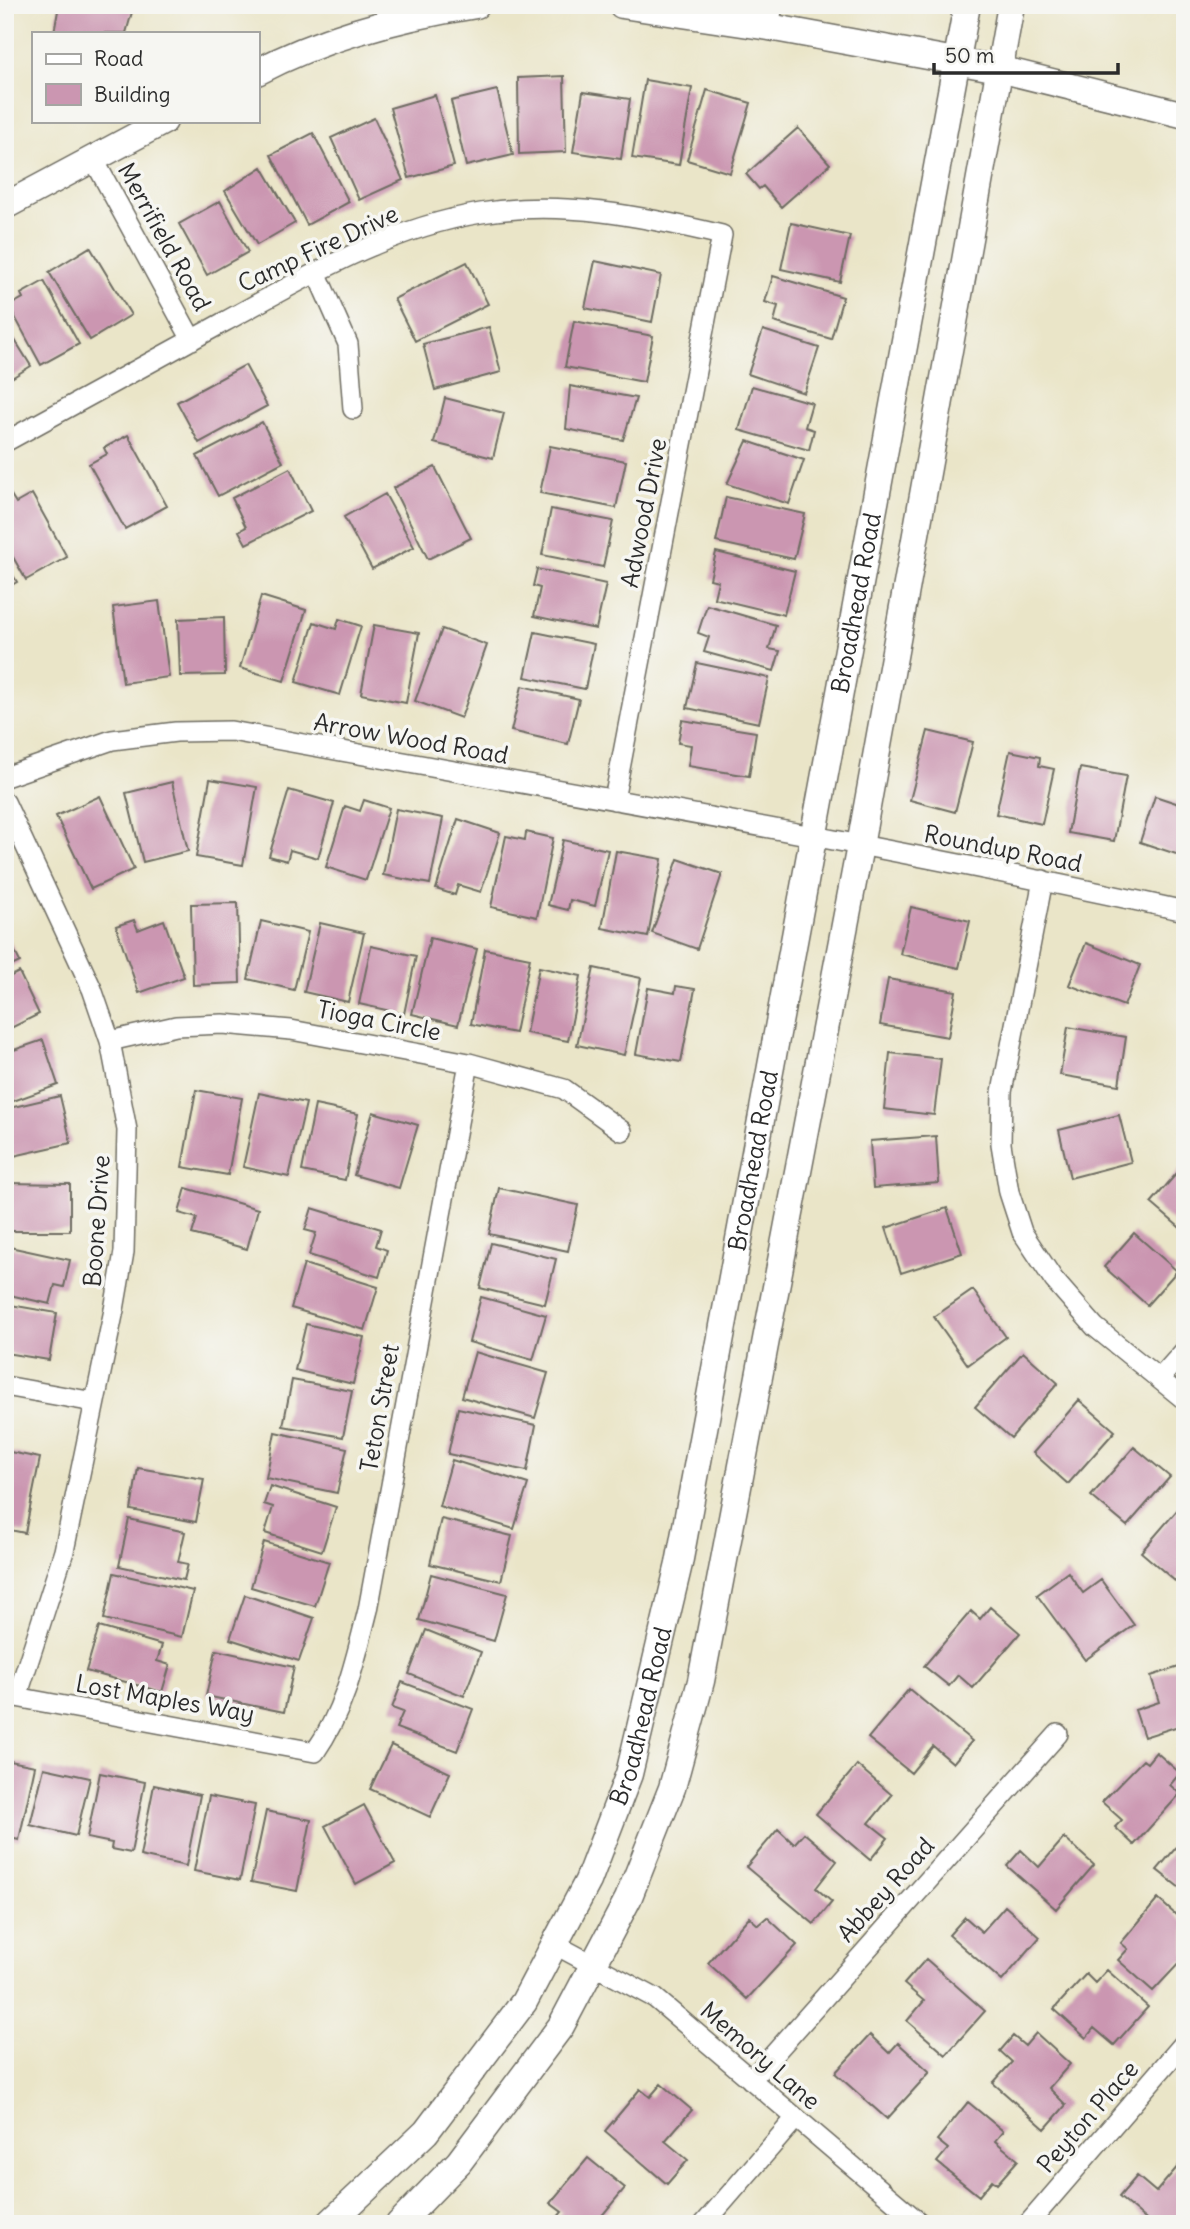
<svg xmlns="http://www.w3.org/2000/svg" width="1190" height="2229" font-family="Delius,sans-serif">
<rect width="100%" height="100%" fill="#f6f6f2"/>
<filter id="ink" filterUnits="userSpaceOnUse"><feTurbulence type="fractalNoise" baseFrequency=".0143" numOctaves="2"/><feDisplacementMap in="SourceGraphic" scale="14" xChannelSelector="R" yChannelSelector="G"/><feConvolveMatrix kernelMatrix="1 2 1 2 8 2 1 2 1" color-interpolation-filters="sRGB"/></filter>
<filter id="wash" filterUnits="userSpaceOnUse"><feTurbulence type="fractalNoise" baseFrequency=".00686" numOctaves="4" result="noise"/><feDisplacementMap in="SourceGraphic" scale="28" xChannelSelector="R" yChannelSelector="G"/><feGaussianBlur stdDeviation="1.57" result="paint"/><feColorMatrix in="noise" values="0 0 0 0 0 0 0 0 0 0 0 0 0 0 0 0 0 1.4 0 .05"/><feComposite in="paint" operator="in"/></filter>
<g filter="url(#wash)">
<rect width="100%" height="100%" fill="#eae5c8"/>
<g id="blocks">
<!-- building -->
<path fill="#cb96b1" d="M 59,5 L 134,5 L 126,33 L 54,33 Z
M 564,76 L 566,152 L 519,154 L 518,78 Z
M 645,80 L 692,88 L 679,165 L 632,158 Z
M 497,90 L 513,155 L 466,166 L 451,101 Z
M 707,90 L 751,103 L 730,173 L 687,160 Z
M 583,92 L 630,99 L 621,159 L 573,152 Z
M 435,95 L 454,166 L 409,178 L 390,108 Z
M 374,118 L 403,180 L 359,200 L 331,138 Z
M 798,128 L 830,164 L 781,207 L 763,186 L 759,189 L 746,174 Z
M 313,133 L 349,202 L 307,225 L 271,155 Z
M 262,167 L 295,223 L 257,245 L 225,191 Z
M 220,201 L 248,252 L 207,275 L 179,224 Z
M 791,223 L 850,236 L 840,282 L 781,269 Z
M 90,247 L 131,315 L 90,340 L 49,272 Z
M 595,261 L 661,275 L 652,322 L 585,308 Z
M 467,262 L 488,304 L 415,341 L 394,299 Z
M 773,276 L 843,297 L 831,339 L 774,322 L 778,306 L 765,302 Z
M 44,281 L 79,344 L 41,365 L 9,306 L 23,298 L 21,294 Z
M 574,321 L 653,336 L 644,382 L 565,367 Z
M 5,324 L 31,366 L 5,382 Z
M 489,327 L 501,372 L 435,390 L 423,344 Z
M 763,330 L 819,348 L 804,393 L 748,374 Z
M 245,365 L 267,406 L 199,443 L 177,402 Z
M 570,386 L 636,398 L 623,440 L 566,429 Z
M 752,386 L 812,403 L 805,427 L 814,430 L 809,450 L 739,430 Z
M 445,398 L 504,413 L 493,458 L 434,443 Z
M 262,422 L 283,462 L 218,496 L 197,456 Z
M 128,435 L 167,506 L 125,529 L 89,464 L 107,454 L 104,448 Z
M 747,441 L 804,460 L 789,504 L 727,484 Z
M 550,446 L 626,461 L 616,508 L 540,493 Z
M 435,467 L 471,538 L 428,559 L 393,488 Z
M 290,468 L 311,511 L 246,544 L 239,531 L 246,527 L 232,498 Z
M 32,494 L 67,557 L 26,580 L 5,543 L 5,499 L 11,495 L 16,503 Z
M 385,494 L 414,547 L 372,569 L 344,517 Z
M 726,497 L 805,514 L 794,559 L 716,542 Z
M 551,509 L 613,521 L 603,567 L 542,555 Z
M 716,552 L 795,571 L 784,615 L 714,598 L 718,581 L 710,579 Z
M 5,562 L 17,582 L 5,589 Z
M 537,569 L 606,584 L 596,629 L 534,616 L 540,588 L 533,586 Z
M 261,596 L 306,610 L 284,681 L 240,668 Z
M 159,601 L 169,677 L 123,683 L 113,607 Z
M 707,605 L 776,625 L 769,649 L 780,651 L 774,671 L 704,652 L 709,637 L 698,633 Z
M 224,617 L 225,675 L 180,676 L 178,619 Z
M 339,619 L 361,626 L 340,695 L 296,682 L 314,622 L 336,629 Z
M 374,625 L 419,633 L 406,703 L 361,694 Z
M 442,629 L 487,645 L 461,718 L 415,701 Z
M 535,632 L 594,644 L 585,689 L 525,677 Z
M 697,663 L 769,678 L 759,723 L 687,708 Z
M 522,686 L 579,699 L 568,744 L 511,731 Z
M 682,720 L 756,732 L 749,776 L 688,766 L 691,745 L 678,743 Z
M 928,731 L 973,742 L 955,812 L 910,800 Z
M 1010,751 L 1040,757 L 1039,766 L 1054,769 L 1042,824 L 996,814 Z
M 1080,768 L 1126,776 L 1114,841 L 1068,833 Z
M 210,779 L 257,787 L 243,865 L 196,857 Z
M 172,782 L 188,851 L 143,862 L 126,793 Z
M 289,790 L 334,803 L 318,858 L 290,850 L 287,861 L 269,856 Z
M 100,796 L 134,869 L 91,889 L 56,816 Z
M 1155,796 L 1185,806 L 1182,856 L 1140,842 Z
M 364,800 L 389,808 L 366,880 L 326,867 L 345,806 L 360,811 Z
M 396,809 L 443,818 L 430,884 L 383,875 Z
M 458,819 L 500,833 L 481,892 L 458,885 L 455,895 L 436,889 Z
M 526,832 L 553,838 L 537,917 L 491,907 L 506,836 L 525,840 Z
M 563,840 L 608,850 L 595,906 L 570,900 L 568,910 L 548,905 Z
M 616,851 L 662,859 L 648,937 L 602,928 Z
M 678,859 L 722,874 L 697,949 L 652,933 Z
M 238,903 L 240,983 L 193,985 L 191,904 Z
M 911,907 L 970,921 L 959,968 L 900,954 Z
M 134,920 L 138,930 L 164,920 L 184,977 L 139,993 L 116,926 Z
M 261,921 L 308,932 L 294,990 L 248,979 Z
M 320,923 L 364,933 L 348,1002 L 304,992 Z
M 5,931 L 20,962 L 5,969 Z
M 430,938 L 477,949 L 458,1025 L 412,1014 Z
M 1086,943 L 1140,965 L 1124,1006 L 1069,985 Z
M 371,946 L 416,956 L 404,1014 L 359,1004 Z
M 485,949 L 530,958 L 515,1033 L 471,1024 Z
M 539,967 L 581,976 L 568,1041 L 526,1033 Z
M 594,968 L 641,978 L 624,1055 L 577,1045 Z
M 19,972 L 39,1014 L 5,1031 L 5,979 Z
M 888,979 L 956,991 L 948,1037 L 880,1025 Z
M 676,986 L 695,989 L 681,1062 L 636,1054 L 648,988 L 675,993 Z
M 1068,1027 L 1126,1037 L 1119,1085 L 1060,1075 Z
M 43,1040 L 58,1085 L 5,1104 L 5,1053 Z
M 890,1053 L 941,1059 L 934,1115 L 884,1109 Z
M 196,1090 L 242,1098 L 228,1175 L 182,1167 Z
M 259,1093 L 306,1103 L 289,1177 L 243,1167 Z
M 60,1096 L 71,1143 L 5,1158 L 5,1109 Z
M 315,1105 L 358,1114 L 345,1180 L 302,1171 Z
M 373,1112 L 418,1125 L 399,1188 L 354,1175 Z
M 1119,1115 L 1131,1162 L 1070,1178 L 1059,1130 Z
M 936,1136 L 939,1183 L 873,1188 L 870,1141 Z
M 1183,1166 L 1185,1167 L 1185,1232 L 1151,1203 Z
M 5,1183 L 70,1184 L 70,1231 L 5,1231 Z
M 186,1188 L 258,1209 L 247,1249 L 192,1234 L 197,1218 L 179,1213 Z
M 499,1188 L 578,1205 L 568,1251 L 489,1234 Z
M 312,1208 L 381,1229 L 376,1246 L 387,1250 L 379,1277 L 309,1255 L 316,1233 L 305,1230 Z
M 947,1208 L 962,1253 L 901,1273 L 886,1228 Z
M 1134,1233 L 1177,1271 L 1147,1305 L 1104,1267 Z
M 491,1243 L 556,1259 L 545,1304 L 480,1288 Z
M 5,1246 L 70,1260 L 64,1287 L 55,1285 L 50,1304 L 5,1294 Z
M 304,1264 L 378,1287 L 365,1330 L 291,1308 Z
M 973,1290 L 1006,1337 L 968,1365 L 934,1317 Z
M 481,1297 L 546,1315 L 533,1360 L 469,1342 Z
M 5,1304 L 57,1313 L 49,1360 L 5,1353 Z
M 306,1324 L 364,1337 L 353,1384 L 295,1370 Z
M 475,1352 L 548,1373 L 535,1418 L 462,1397 Z
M 1023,1352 L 1058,1383 L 1011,1438 L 975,1407 Z
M 292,1380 L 352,1391 L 343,1437 L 283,1426 Z
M 1079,1400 L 1115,1431 L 1068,1484 L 1033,1453 Z
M 458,1408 L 536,1425 L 527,1471 L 448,1454 Z
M 275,1432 L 347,1448 L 337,1493 L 266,1478 Z
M 1134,1447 L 1170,1477 L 1127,1526 L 1091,1496 Z
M 5,1451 L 40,1458 L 25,1533 L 5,1529 Z
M 452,1460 L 528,1484 L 514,1529 L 439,1506 Z
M 138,1468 L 204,1479 L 196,1522 L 131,1510 Z
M 270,1486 L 336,1507 L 322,1551 L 265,1533 L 273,1507 L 264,1504 Z
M 1185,1501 L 1185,1570 L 1175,1581 L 1141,1552 Z
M 129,1519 L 185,1532 L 178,1562 L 188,1564 L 184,1580 L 119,1566 Z
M 441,1519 L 512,1536 L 501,1581 L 430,1564 Z
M 264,1542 L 329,1562 L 315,1606 L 251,1587 Z
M 1068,1572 L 1083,1593 L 1101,1580 L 1134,1625 L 1085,1660 L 1037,1595 Z
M 114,1573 L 193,1591 L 182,1637 L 104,1619 Z
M 431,1574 L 507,1594 L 494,1641 L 419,1620 Z
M 245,1595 L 314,1618 L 299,1661 L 230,1639 Z
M 990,1607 L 1020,1633 L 973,1688 L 958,1675 L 949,1686 L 924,1666 L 971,1611 L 980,1619 Z
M 99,1627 L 162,1645 L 157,1661 L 170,1665 L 162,1692 L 86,1671 Z
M 426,1630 L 481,1652 L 464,1696 L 409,1674 Z
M 216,1650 L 294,1667 L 284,1712 L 206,1696 Z
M 1185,1665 L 1185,1724 L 1144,1737 L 1135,1710 L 1159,1702 L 1151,1676 Z
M 402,1682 L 473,1709 L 457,1751 L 396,1728 L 403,1712 L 392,1708 Z
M 909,1689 L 972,1741 L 953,1763 L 933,1746 L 911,1773 L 868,1738 Z
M 391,1745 L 450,1773 L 430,1817 L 370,1789 Z
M 1156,1752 L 1180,1773 L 1170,1785 L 1180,1794 L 1134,1845 L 1115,1827 L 1122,1820 L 1102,1802 L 1143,1760 L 1147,1763 Z
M 5,1760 L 35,1766 L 19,1840 L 5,1837 Z
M 857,1765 L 892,1795 L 869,1823 L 888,1838 L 870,1860 L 816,1814 Z
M 44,1768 L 90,1778 L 76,1836 L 30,1825 Z
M 100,1773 L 145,1782 L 131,1853 L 111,1849 L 112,1843 L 87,1838 Z
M 154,1785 L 200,1795 L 186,1866 L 140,1856 Z
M 209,1796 L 255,1805 L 240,1880 L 194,1871 Z
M 364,1805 L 395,1863 L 356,1884 L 325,1826 Z
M 266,1811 L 311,1820 L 297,1891 L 251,1882 Z
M 778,1829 L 794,1844 L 804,1833 L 837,1861 L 816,1888 L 832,1902 L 814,1924 L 746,1867 Z
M 1185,1837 L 1185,1892 L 1157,1870 Z
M 1064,1838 L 1094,1865 L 1056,1909 L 1007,1866 L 1021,1850 L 1039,1867 Z
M 1158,1899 L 1185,1923 L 1185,1962 L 1182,1960 L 1153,1991 L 1118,1960 L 1128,1949 L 1121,1943 Z
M 1005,1906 L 1040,1937 L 1002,1981 L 949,1935 L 965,1917 L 982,1932 Z
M 749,1917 L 758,1925 L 767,1917 L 797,1945 L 747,1999 L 708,1963 Z
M 926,1959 L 985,2011 L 946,2055 L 907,2021 L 924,2001 L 904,1984 Z
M 1107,1970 L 1148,2007 L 1114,2045 L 1094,2028 L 1086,2038 L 1054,2009 L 1086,1974 L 1095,1983 Z
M 1036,2033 L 1070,2064 L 1049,2088 L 1066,2105 L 1045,2129 L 993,2083 L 1012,2062 L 1000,2051 L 1013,2036 L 1025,2046 Z
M 870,2035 L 889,2053 L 898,2043 L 930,2072 L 887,2119 L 835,2073 Z
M 661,2084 L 692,2110 L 665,2141 L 688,2160 L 667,2184 L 605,2131 L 640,2089 L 650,2097 Z
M 968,2102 L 1003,2131 L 995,2141 L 1018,2160 L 997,2184 L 992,2180 L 979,2196 L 937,2162 L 948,2149 L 937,2140 Z
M 588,2158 L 625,2188 L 595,2224 L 552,2224 L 562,2212 L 550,2203 Z
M 1185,2158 L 1185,2224 L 1151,2224 L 1119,2197 L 1137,2176 L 1156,2192 Z"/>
</g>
</g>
<g filter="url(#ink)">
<use href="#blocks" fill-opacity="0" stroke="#6e6c62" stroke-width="2"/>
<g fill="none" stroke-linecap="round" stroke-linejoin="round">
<!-- street casing -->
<g stroke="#6e6c62" stroke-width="22">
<path id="street" d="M 769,27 L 773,5
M 93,158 L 192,340
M 316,272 L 348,344 L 353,409
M 5,442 C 78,402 151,362 224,322 C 305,278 388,228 481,213 C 563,200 642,216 722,235 L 614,800
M 5,777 L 112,740 L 176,732 L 231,731 C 550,789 869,842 1185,911
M 5,802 L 92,989 L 110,1041 L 127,1130 L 124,1252 L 114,1310 L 64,1551 L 17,1697
M 1043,880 L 1002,1092 L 1001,1144 L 1009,1192 L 1022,1232 L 1054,1280 L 1095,1327 L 1185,1400
M 110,1041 L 176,1026 L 223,1024 L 291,1030 L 469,1063 L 564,1089 L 622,1131
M 1160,1378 L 1185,1350
M 5,1386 L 94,1402
M 5,1695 L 315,1752 C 345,1709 355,1661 368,1610 L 469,1063
M 554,1944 L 655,1998 L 921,2224
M 751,2080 L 1058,1734
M 704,2224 L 795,2119
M 1028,2224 L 1185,2042"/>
</g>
<!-- secondary casing -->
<g stroke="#6e6c62" stroke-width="29">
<g id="secondary">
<path d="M 622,5 L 769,27 L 999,69 L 1185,115"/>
<path d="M 257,72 C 325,36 400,17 476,5"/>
<path d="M 5,206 L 164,121"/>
<path id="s1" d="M 329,2224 L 426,2132 L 524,2002 L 588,1881 L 629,1774 L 679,1564 L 967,5"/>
<path d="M 399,2224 L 459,2162 L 561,2026 L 628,1899 L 672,1788 L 701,1681 L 860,846 L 1011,5"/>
</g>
</g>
<!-- street -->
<use href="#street" stroke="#fff" stroke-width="19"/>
<!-- secondary -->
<use href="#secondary" stroke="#fff" stroke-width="26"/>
</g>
</g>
<g text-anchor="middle" stroke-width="7" stroke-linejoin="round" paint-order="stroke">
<!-- street labels -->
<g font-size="24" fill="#2b2b2b" stroke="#f6f6f2">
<text transform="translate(164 237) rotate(61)" y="8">Merrifield Road</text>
<text transform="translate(318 249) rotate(-25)" y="8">Camp Fire Drive</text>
<text transform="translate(644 513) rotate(-79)" y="8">Adwood Drive</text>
<text dy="8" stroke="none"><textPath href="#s1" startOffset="1741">Broadhead Road</textPath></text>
<text transform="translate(411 739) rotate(10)" y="8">Arrow Wood Road</text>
<text transform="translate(1003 849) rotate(11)" y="8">Roundup Road</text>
<text transform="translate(379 1021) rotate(11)" y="8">Tioga Circle</text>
<text dy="8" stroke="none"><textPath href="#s1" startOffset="1174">Broadhead Road</textPath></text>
<text transform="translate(97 1221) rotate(-86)" y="8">Boone Drive</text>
<text transform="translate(380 1408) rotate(-80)" y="8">Teton Street</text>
<text transform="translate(165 1699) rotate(10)" y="8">Lost Maples Way</text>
<text dy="8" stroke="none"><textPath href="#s1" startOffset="607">Broadhead Road</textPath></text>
<text transform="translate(886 1890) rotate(-48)" y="8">Abbey Road</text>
<text transform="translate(760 2056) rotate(41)" y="8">Memory Lane</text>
<text transform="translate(1088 2117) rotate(-49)" y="8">Peyton Place</text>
</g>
</g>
<!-- margin -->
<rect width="1190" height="2229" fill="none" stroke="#f6f6f2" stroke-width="28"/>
<!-- legend -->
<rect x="32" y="32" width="228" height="91" fill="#f6f6f2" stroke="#a5a5a2" stroke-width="2"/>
<rect x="46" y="54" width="35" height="10" fill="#ffffff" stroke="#a5a5a2" stroke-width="2"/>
<text x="94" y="66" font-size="21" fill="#2b2b2b">Road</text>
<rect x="46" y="84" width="35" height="21" fill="#cb96b1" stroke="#a5a5a2" stroke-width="2"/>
<text x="94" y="102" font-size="21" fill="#2b2b2b">Building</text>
<!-- scale -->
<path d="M934 63v10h184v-10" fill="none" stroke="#2b2b2b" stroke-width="3.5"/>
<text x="945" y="63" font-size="21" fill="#2b2b2b" stroke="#f6f6f2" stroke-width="5" paint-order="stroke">50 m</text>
</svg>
